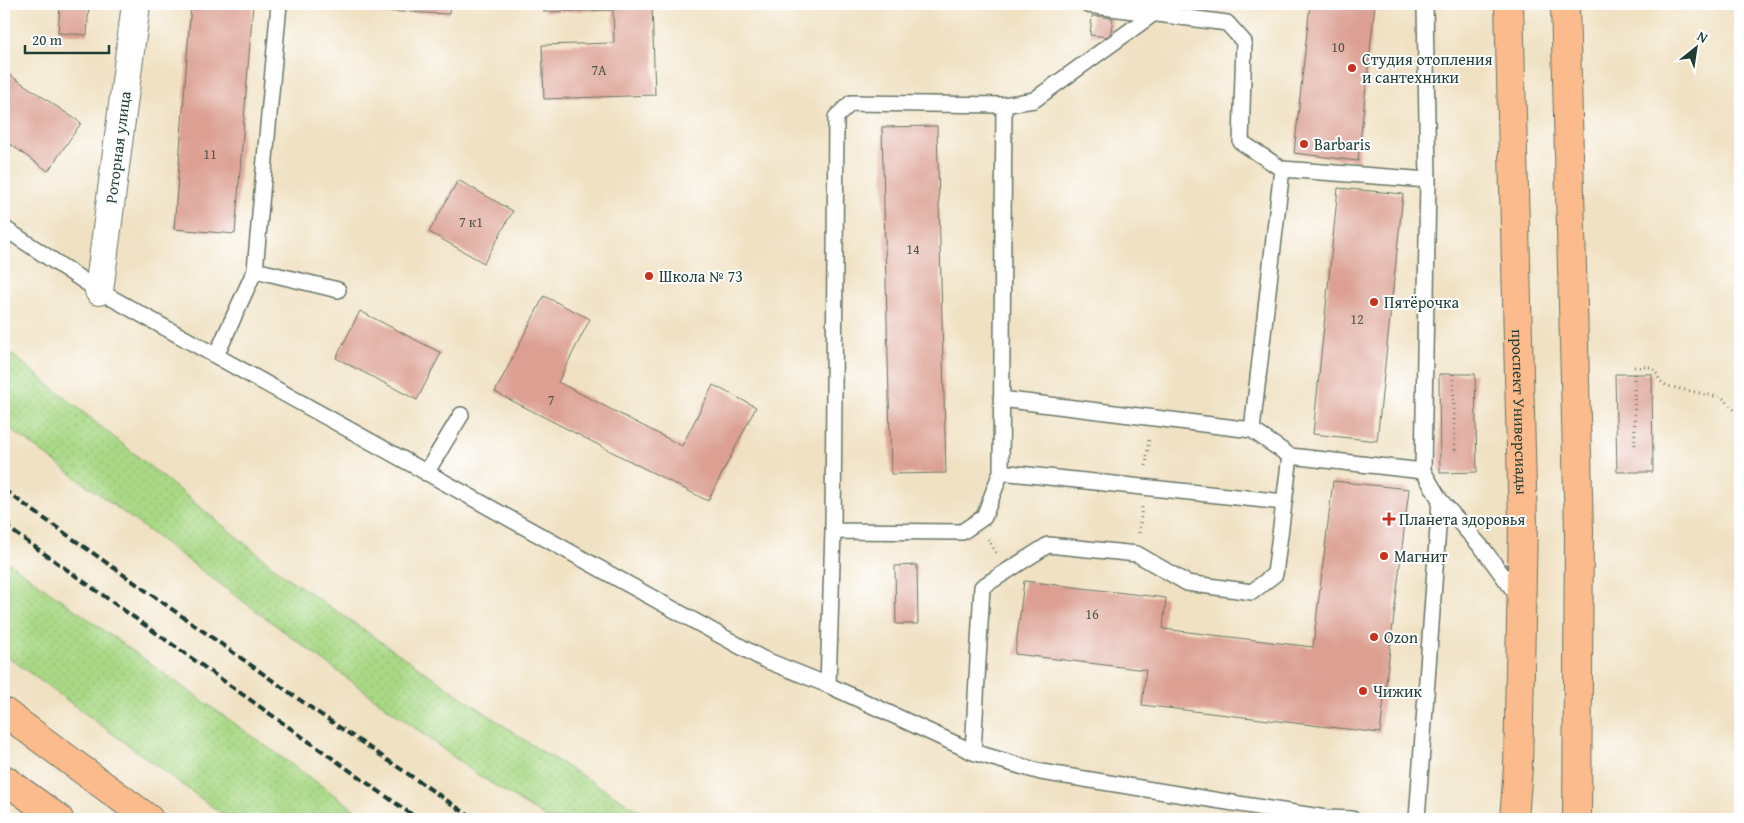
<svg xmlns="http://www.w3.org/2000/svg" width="1744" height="823" font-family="'Gentium Book Plus',serif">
<defs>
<pattern id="grass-dots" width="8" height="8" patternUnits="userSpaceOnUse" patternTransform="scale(1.25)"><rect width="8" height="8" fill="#a9d885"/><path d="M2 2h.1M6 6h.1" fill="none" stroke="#91ba73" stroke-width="1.8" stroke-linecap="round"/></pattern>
</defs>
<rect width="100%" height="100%" fill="#fff"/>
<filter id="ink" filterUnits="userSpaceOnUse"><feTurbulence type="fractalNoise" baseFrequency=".02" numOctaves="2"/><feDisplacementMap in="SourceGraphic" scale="10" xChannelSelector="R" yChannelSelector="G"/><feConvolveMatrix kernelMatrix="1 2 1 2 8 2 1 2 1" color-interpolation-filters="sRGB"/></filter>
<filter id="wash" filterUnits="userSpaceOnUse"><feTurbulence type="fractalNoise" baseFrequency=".0096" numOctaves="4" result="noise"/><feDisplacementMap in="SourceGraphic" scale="20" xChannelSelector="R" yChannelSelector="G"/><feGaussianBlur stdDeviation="1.12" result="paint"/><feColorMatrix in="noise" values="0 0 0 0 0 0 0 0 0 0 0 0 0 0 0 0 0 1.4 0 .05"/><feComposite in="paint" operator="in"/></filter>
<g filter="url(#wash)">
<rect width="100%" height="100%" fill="#f0e1c2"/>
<!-- grass -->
<path fill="url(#grass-dots)" stroke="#648a5c" d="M 4,348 L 285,576 L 538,749 L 653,819 L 548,819 L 478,775 L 4,424 Z
M 4,559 L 368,819 L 229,819 L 4,654 Z"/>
<g id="blocks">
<!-- building -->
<path fill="#dc9f91" d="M 60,4 L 89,4 L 87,35 L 58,33 Z
M 191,4 L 253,4 L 235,234 L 174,229 Z
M 377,4 L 450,4 L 449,14 L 377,11 Z
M 544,4 L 665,4 L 665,5 L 652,6 L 655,95 L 544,99 L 542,45 L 614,43 L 613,10 L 544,12 Z
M 1310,4 L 1375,4 L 1358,161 L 1294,153 Z
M 1092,16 L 1113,18 L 1110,37 L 1090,35 Z
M 4,71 L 81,123 L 48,171 L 4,140 Z
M 937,126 L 946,473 L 891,474 L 882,127 Z
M 458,180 L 513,211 L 484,263 L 429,232 Z
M 1338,188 L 1403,194 L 1377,441 L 1313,434 Z
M 544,296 L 590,319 L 558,382 L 682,446 L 713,385 L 756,407 L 708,501 L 495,392 Z
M 360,311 L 441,353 L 417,400 L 336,358 Z
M 1439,374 L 1475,374 L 1477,472 L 1440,473 Z
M 1615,374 L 1652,374 L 1653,472 L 1617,472 Z
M 1333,481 L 1409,489 L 1380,733 L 1142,705 L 1146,670 L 1015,654 L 1024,581 L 1166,598 L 1163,629 L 1313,647 Z
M 917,565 L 918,624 L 896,624 L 895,566 Z"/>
</g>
</g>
<g filter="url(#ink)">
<use href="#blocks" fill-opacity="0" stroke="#687666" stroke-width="1"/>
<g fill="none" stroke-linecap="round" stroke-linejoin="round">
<!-- service casing -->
<g stroke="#687666" stroke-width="18">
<path id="service" d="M 1425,4 L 1428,180 L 1423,471 L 1440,500 L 1484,550 L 1520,599
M 1088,5 L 1227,23 L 1244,42 L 1241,142 L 1282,169 L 1428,180
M 1282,169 L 1252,430 L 1290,456 L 1423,471
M 4,228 L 99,291 L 763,659 L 828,685 L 973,752 L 1041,772 L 1326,818 L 1352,819
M 255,270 L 338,290
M 216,356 L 255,270 L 279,4
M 1001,399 L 1252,430
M 1001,472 L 1284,502
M 426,473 L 461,415
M 833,531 L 962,532 L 984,517 L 1001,472 L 1004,105
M 828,685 L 833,531 L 836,117 L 851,103 L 1004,105 L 1034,100 L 1153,14
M 973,752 L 982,587 L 1048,545 L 1137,554 L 1187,583 L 1252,592 L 1275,574 L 1290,456
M 1417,819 L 1440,500"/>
</g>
<!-- minor casing -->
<g stroke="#687666" stroke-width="30">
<g id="minor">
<path id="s1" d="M 99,291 L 136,4"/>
</g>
</g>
<!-- primary casing -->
<g stroke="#687666" stroke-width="30">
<g id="primary">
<path id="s2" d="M 1509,4 L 1523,524 L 1518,767 L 1514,819"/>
<path d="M 1565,4 L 1579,531 L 1577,819"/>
<path d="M 4,712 L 149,819"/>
<path d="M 4,779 L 59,819"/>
</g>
</g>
<!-- path -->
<path stroke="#687666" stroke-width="3" stroke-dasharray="1 4" stroke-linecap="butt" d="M 1634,367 L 1650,367 L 1655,370 L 1660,381 L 1667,386 L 1723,398 L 1740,416
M 1453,374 L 1455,452
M 1634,374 L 1635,448
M 1146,466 L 1149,438
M 1139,533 L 1142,507
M 988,539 L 996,553"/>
<!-- service -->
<use href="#service" stroke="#fff" stroke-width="15"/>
<!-- minor -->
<use href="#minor" stroke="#fff" stroke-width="28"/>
<!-- primary -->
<use href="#primary" stroke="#fbbb8c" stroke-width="28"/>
<!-- rail -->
<path stroke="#1f3d34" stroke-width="4" stroke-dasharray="8 4" stroke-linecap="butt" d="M 4,490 L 317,712 L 474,819
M 4,525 L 418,819"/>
</g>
</g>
<!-- markers -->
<g fill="#c8321e" stroke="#fff" stroke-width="2">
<circle cx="1352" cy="68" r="5"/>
<circle cx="1304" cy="144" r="5"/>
<circle cx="649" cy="276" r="5"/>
<circle cx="1374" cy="302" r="5"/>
<path d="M1386.5 511.5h5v5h5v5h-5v5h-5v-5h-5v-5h5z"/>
<circle cx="1384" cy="556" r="5"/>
<circle cx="1374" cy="637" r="5"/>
<circle cx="1363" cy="691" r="5"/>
</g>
<g text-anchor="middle" stroke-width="4" stroke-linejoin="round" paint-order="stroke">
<!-- number labels -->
<g font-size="14" fill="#4e564b">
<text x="1338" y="52">10</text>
<text x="599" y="75">7А</text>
<text x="210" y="159">11</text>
<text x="471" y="227">7 к1</text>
<text x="913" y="254">14</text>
<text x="1357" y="324">12</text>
<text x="551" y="405">7</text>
<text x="1092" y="619">16</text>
</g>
<!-- poi labels -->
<g font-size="16" fill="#1f3d34" stroke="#fff" text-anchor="start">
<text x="1362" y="65">Студия отопления<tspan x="1362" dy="18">и сантехники</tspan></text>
<text x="1314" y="150">Barbaris</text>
<text x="659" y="282">Школа № 73</text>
<text x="1384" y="308">Пятёрочка</text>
<text x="1399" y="525">Планета здоровья</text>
<text x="1394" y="562">Магнит</text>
<text x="1384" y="643">Ozon</text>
<text x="1373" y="697">Чижик</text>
</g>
<!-- street labels -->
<g font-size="16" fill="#1f3d34" stroke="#fff">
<text dy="6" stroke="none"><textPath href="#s1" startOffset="145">Роторная улица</textPath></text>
<text dy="6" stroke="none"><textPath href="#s2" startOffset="408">проспект Универсиады</textPath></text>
</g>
</g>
<!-- margin -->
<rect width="1744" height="823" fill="none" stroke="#fff" stroke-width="20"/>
<!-- north arrow -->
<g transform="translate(1696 48) rotate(30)" stroke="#ffffff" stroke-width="4" paint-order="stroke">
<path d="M0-4L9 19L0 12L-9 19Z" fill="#1f3d34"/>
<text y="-8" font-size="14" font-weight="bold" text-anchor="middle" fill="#1f3d34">N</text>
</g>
<!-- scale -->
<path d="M25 45v8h84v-8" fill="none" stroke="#1f3d34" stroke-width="2.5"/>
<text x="32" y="45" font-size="15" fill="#1f3d34" stroke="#ffffff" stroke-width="4" paint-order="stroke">20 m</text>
</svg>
